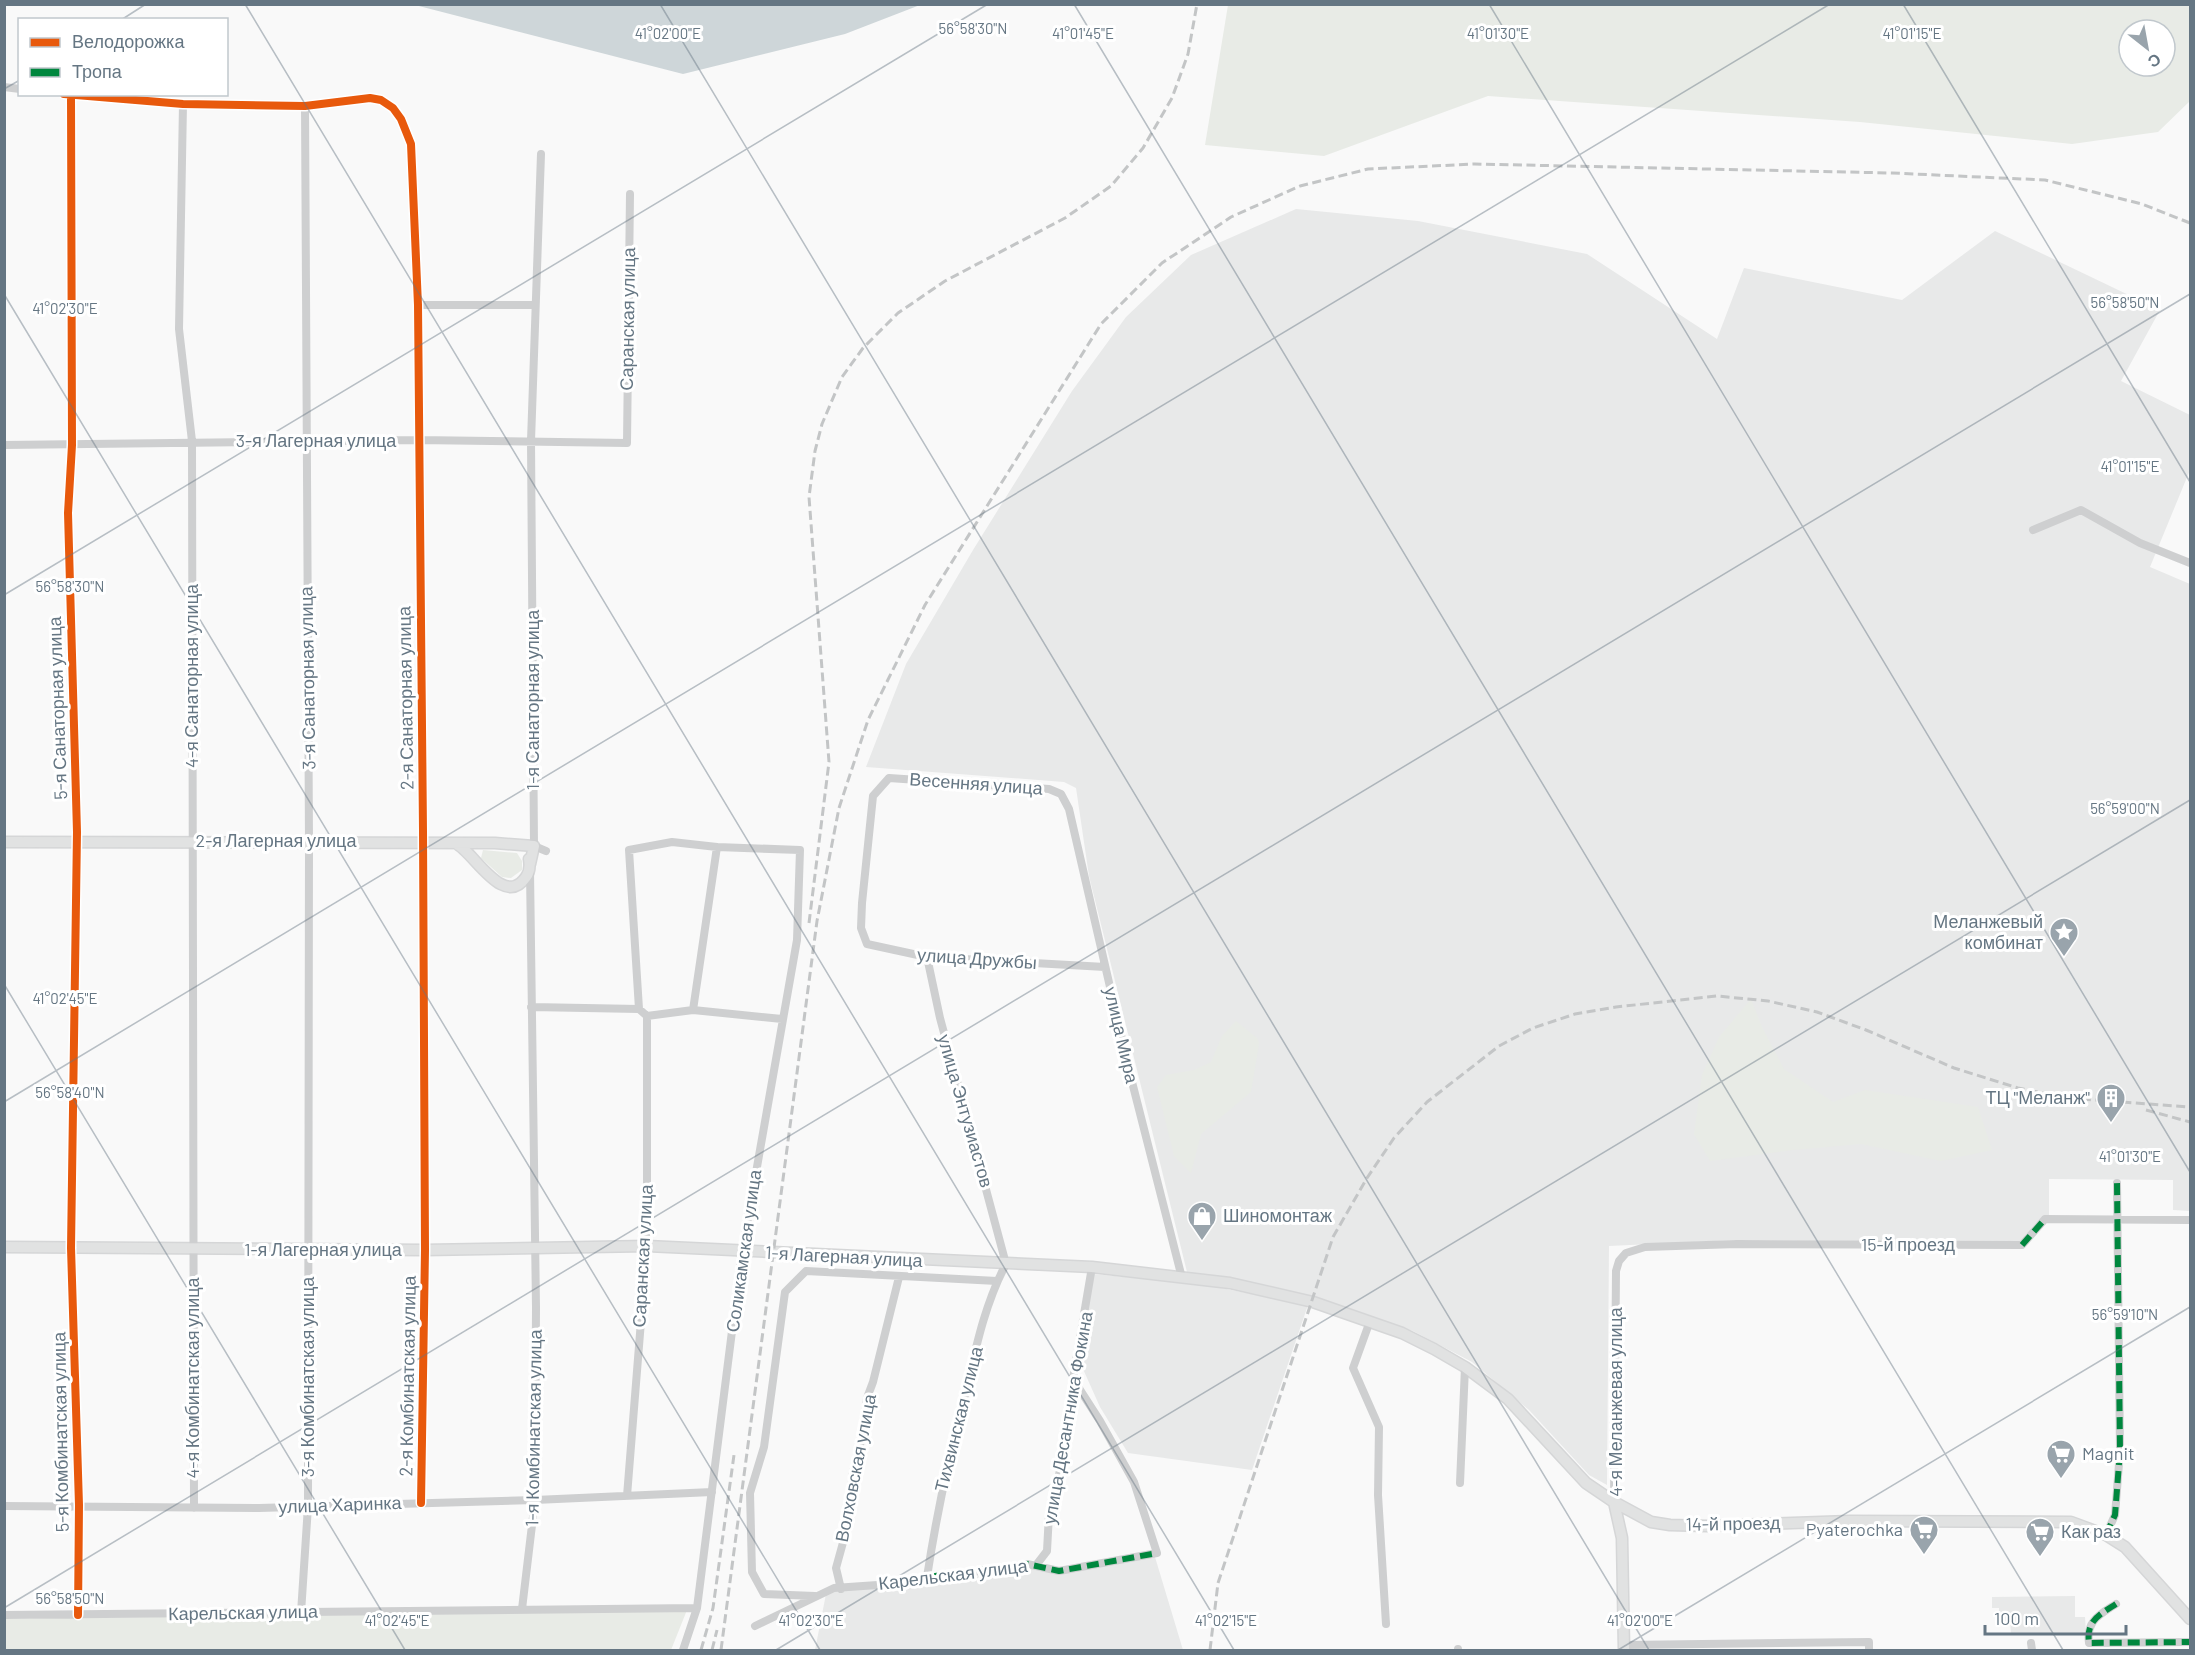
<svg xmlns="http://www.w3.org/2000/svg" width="2195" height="1655" font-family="Barlow,sans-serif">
<rect width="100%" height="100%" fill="#f9f9f9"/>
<!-- built -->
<path fill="#e8e9e9" d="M 1296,209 L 1418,221 L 1587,254 L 1717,339 L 1744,268 L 1902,300 L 1995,231 L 2160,310 L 2121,381 L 2190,415 L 2190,470 L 2150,567 L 2190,584 L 2190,1211 L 2173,1210 L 2173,1180 L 2049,1179 L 2049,1215 L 2043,1216 L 2021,1242 L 1736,1240 L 1609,1246 L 1607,1485 L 1589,1475 L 1529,1410 L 1472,1362 L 1413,1331 L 1329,1302 L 1278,1288 L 1187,1272 L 1089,876 L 1076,788 L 1064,782 L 866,767 L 906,664 L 973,550 L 1072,391 L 1126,317 L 1191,255 Z
M 1093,1274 L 1201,1284 L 1308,1305 L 1252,1470 L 1128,1453 L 1100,1407 L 1083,1369 L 1082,1349 Z
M 1155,1557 L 1183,1650 L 815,1650 L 826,1594 L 839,1590 L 982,1576 L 1042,1564 L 1062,1571 Z
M 2075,1596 L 2075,1617 L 2085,1617 L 2086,1633 L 2011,1634 L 2010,1621 L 1999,1621 L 1999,1608 L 1992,1608 L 1992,1597 Z"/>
<!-- green -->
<path fill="#e8ebe6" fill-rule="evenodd" d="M 1228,5 L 2190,5 L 2190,101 L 2158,132 L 2072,144 L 1860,122 L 1488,96 L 1324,156 L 1205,145 ZM 2129,30 L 2165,30 L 2165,66 L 2129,66 Z
M 483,850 L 517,853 L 522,861 L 522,870 L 511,878 L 502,877 L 481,858 Z
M 1751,999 L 1762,1027 L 1784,1069 L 1833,1102 L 1865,1090 L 1978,1107 L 1992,1150 L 1941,1161 L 1861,1144 L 1793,1150 L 1710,1161 L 1694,1134 L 1702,1075 L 1719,1037 Z
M 1236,1021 L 1258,1039 L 1259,1044 L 1251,1092 L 1201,1134 L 1191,1173 L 1174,1156 L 1157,1087 L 1166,1075 L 1194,1070 L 1211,1062 L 1222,1036 Z
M 687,1610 L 671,1650 L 5,1650 L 4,1619 Z"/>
<!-- water -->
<path fill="#ced6d9" d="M 415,5 L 414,5 L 920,5 L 845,34 L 683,74 Z"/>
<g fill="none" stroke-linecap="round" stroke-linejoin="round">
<!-- secondary casing -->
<g stroke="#d5d6d7" stroke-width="13">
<path id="secondary" d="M 4,842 L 495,843 L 534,846 L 530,864
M 455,843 C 473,850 503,910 526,877 C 530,872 530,865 529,859
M 4,1247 L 425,1250 L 647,1246 L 1092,1267 L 1230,1283 L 1313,1302 L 1402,1333 L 1434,1349 L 1465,1367 L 1508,1399 L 1586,1483 L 1614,1502 L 1651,1522 L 1670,1525 L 1707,1526 L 1850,1521 L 2071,1522 L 2106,1535 L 2125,1547 L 2190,1619
M 1614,1502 L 1622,1538 L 1624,1650"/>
</g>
<!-- street -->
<path stroke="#cecfd0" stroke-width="8" d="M 4,87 L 20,89
M 64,94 L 183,104 L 305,106 L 370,98 L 381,100 L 393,108 L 401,119 L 411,144 L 418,305 L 423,831 L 425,1250 L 421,1503
M 71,95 L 72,445 L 68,513 L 77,832 L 71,1248 L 79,1505 L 78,1615
M 183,104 L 179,329 L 192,441 L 194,1508
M 541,154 L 531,441 L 534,846 L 546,851
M 418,305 L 534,305
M 4,445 L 417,440 L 627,443 L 630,194
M 2033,530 L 2081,510 L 2140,543 L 2190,563
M 1105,967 L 927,957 L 867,944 L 861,928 L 862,903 L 873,796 L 889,778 L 1049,789 L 1061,794 L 1069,809 L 1131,1078 L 1182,1278
M 531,1007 L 639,1009 L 647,1016 L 693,1010 L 782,1019
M 639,1009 L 629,850 L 672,842 L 717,847 L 800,850 L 797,940 L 742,1252 L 697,1608 L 683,1650
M 693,1010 L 717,847
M 1370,1321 L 1353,1368 L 1379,1427 L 1378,1495 L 1386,1624
M 1460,1483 L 1465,1367
M 627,1496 L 647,1246 L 647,1016
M 1614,1502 L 1616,1271 L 1619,1261 L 1626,1253 L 1645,1247 L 1737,1244 L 2022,1245 L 2045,1219 L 2190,1220
M 4,1506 L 259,1508 L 535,1500 L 712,1492
M 2106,1535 L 2115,1515 L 2120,1451 L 2117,1183
M 1037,1564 L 1047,1551 L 1049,1514 L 1068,1439 L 1073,1379 L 1092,1267
M 927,1577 C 936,1518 948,1461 963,1403 C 974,1357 983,1307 1006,1264 L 940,1018 L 927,957
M 841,1589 L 836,1568 L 847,1528 L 853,1472 L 861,1441 L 867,1398 L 873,1382 L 899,1277
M 815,1596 L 764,1594 L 752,1572 L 750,1493 L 764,1447 L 785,1292 L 806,1271 L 997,1281
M 2116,1604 C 2099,1615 2086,1621 2089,1643 L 2189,1642
M 522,1609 L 535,1500 L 536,1307 L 530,871
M 301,1613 L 308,1506 L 309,841 L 305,106
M 4,1615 L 697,1608
M 755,1626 L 834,1588 L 892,1584 L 1027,1564 L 1059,1571 L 1157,1553 L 1134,1482 L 1100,1421 L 1073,1379
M 2031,1643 L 2032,1650
M 1624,1645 L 1869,1642 L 1869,1650
M 1458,1650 L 1458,1649"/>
<!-- secondary -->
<use href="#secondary" stroke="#e1e2e2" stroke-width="10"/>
<!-- rail -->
<path stroke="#c3c5c6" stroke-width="3" stroke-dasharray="9 4.5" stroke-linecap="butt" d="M 809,923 L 829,762 L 809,497 L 815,451 L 822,424 L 842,377 L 863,348 L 898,313 L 945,281 L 1065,218 L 1111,186 L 1143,148 L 1172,98 L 1188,54 L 1197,4
M 2146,1110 L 2190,1122
M 701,1650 L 713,1608 L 734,1455
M 712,1650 L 717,1630
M 721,1650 L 817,921 L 839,808 L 868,720 L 925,605 L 1101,324 L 1162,263 L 1231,217 L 1300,186 L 1368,169 L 1475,164 L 1892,173 L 2045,180 L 2142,204 L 2190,223
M 1210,1650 L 1218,1583 L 1333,1237 L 1367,1178 L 1394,1138 L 1427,1102 L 1499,1046 L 1533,1028 L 1575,1014 L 1616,1007 L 1717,996 L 1768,1001 L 1817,1012 L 1866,1030 L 1954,1068 L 2018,1088 L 2067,1098 L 2190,1107"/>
<!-- quiet -->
<path stroke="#00873e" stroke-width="6" stroke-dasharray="12 6" stroke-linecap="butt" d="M 2022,1245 L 2045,1219
M 2106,1535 L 2115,1515 L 2120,1451 L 2117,1183
M 927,1577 L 1027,1564 L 1059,1571 L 1157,1553
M 2116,1604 C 2099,1615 2086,1621 2089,1643 L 2189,1642"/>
<!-- cycleway casing -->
<g stroke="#fff" stroke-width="11">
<path id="cycleway" d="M 64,94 L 183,104 L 305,106 L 370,98 L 381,100 L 393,108 L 401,119 L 411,144 L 418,305 L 423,831 L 425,1250 L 421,1503
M 71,95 L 72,445 L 68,513 L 77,832 L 71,1248 L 79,1505 L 78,1615"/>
</g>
<!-- cycleway -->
<use href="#cycleway" stroke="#e8590c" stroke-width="8"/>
</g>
<!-- ticks -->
<path fill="none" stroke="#657683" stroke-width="1.5" stroke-opacity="0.45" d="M 245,4 L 1234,1650M 660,4 L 1649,1650M 1074,4 L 2063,1650M 1489,4 L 2190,1172M 1903,4 L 2190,482M 121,20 L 146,4M 4,89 L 20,80M 4,294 L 820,1650M 4,595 L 988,4M 4,984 L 405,1650M 4,1102 L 1830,4M 4,1608 L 2190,294M 776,1650 L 2190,800M 1618,1650 L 2190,1307"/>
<!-- icons -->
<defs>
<g id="sight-pin" transform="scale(1.5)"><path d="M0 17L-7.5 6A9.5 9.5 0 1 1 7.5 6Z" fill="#99a4ac" stroke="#fff"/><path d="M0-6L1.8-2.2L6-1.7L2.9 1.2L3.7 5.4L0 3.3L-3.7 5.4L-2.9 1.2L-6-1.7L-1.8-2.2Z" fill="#fff"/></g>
<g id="building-pin" transform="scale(1.5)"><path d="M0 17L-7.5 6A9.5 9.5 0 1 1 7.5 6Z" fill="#99a4ac" stroke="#fff"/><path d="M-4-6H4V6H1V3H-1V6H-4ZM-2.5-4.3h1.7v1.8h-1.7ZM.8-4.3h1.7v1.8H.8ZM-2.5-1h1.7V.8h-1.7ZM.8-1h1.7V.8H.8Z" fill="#fff"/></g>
<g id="shop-pin" transform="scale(1.5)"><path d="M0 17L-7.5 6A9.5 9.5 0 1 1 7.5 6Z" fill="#99a4ac" stroke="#fff"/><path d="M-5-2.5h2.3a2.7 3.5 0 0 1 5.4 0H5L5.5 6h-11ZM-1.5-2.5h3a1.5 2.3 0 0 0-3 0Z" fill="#fff"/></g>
<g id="supermarket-pin" transform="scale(1.5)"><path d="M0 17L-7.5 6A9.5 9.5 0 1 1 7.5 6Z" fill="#99a4ac" stroke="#fff"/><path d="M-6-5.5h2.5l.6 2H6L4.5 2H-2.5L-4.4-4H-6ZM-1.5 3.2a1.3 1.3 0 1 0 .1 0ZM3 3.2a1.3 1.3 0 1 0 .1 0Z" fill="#fff"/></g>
</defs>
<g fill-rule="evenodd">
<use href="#sight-pin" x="2064" y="932"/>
<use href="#building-pin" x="2111" y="1098"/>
<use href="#shop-pin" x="1202" y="1216"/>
<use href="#supermarket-pin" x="2061" y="1454"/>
<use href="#supermarket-pin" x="1924" y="1530"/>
<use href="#supermarket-pin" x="2040" y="1532"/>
</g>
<g text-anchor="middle" stroke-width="6" stroke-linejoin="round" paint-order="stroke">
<!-- street labels -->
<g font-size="18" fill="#657683" stroke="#fff">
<text transform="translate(628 319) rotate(-89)" y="6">Саранская улица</text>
<text x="316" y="447">3-я Лагерная улица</text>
<text transform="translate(192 676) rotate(-90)" y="6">4-я Санаторная улица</text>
<text transform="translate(308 678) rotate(-91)" y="6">3-я Санаторная улица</text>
<text transform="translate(406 698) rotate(-91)" y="6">2-я Санаторная улица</text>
<text transform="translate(533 700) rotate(-90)" y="6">1-я Санаторная улица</text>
<text transform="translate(58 708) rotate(-92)" y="6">5-я Санаторная улица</text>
<text transform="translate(976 784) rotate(4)" y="6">Весенняя улица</text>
<text x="276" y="847">2-я Лагерная улица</text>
<text transform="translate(977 959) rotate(4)" y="6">улица Дружбы</text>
<text transform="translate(1121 1035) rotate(77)" y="6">улица Мира</text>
<text transform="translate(965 1111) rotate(74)" y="6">улица Энтузиастов</text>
<text x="1908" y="1251">15-й проезд</text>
<text x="323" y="1256">1-я Лагерная улица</text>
<text transform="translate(744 1251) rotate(-82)" y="6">Соликамская улица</text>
<text transform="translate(643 1256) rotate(-87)" y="6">Саранская улица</text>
<text transform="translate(844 1257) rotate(3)" y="6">1-я Лагерная улица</text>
<text transform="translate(408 1376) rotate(-89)" y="6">2-я Комбинатская улица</text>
<text transform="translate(308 1377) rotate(-90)" y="6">3-я Комбинатская улица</text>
<text transform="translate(193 1378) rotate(-90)" y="6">4-я Комбинатская улица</text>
<text transform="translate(1616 1402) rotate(-90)" y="6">4-я Меланжевая улица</text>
<text transform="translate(1068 1418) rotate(-80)" y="6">улица Десантника Фокина</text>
<text transform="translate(959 1419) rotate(-76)" y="6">Тихвинская улица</text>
<text transform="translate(534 1428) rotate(-89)" y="6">1-я Комбинатская улица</text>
<text transform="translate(61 1432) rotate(-91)" y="6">5-я Комбинатская улица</text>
<text transform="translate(856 1468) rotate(-79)" y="6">Волховская улица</text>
<text transform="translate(340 1505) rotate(-2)" y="6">улица Харинка</text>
<text transform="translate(1733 1524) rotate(-1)" y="6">14-й проезд</text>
<text transform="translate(953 1575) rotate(-7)" y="6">Карельская улица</text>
<text transform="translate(243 1613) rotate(-1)" y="6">Карельская улица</text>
</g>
<!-- poi labels -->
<g font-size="18" fill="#657683" stroke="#fff" text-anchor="end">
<text x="2043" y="928">Меланжевый<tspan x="2043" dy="21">комбинат</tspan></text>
<text x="2090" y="1104">ТЦ "Меланж"</text>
<text x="1223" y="1222" text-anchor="start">Шиномонтаж</text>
<text x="2082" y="1460" text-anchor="start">Magnit</text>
<text x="1903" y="1536">Pyaterochka</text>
<text x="2061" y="1538" text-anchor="start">Как раз</text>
</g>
</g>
<g font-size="15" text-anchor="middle" fill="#657683" stroke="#fff" stroke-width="6" stroke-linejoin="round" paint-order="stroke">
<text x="973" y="34">56°58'30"N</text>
<text x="1083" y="39">41°01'45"E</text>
<text x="1498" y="39">41°01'30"E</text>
<text x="668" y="39">41°02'00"E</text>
<text x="1912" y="39">41°01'15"E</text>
<text x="2125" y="308">56°58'50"N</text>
<text x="65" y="314">41°02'30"E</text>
<text x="2130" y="472">41°01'15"E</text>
<text x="70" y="592">56°58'30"N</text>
<text x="2125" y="814">56°59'00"N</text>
<text x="65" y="1004">41°02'45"E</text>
<text x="70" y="1098">56°58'40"N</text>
<text x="2130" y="1162">41°01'30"E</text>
<text x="2125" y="1320">56°59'10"N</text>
<text x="70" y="1604">56°58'50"N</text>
<text x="397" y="1626">41°02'45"E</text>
<text x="811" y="1626">41°02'30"E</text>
<text x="1226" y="1626">41°02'15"E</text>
<text x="1640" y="1626">41°02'00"E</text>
</g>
<!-- border -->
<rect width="2195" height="1655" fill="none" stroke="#657683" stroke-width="12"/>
<!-- legend -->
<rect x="18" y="18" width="210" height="78" fill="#ffffff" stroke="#c1c8cd" stroke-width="1.5"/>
<rect x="30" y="38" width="30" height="9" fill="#e8590c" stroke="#c1c8cd" stroke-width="1.5"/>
<text x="72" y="48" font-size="18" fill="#657683">Велодорожка</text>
<rect x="30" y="68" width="30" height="9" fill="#00873e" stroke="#c1c8cd" stroke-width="1.5"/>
<text x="72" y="78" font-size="18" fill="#657683">Тропа</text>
<!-- north arrow -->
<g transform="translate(2147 48) rotate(149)"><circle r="28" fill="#ffffff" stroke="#c1c8cd" stroke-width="1.5"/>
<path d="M0-4.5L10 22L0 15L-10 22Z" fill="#99a4ac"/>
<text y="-9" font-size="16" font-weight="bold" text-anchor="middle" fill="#657683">С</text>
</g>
<!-- scale -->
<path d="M1985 1625v9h141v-9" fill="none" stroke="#657683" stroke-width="3"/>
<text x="1994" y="1625" font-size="18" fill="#657683" stroke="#ffffff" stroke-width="4.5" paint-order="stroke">100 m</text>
</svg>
